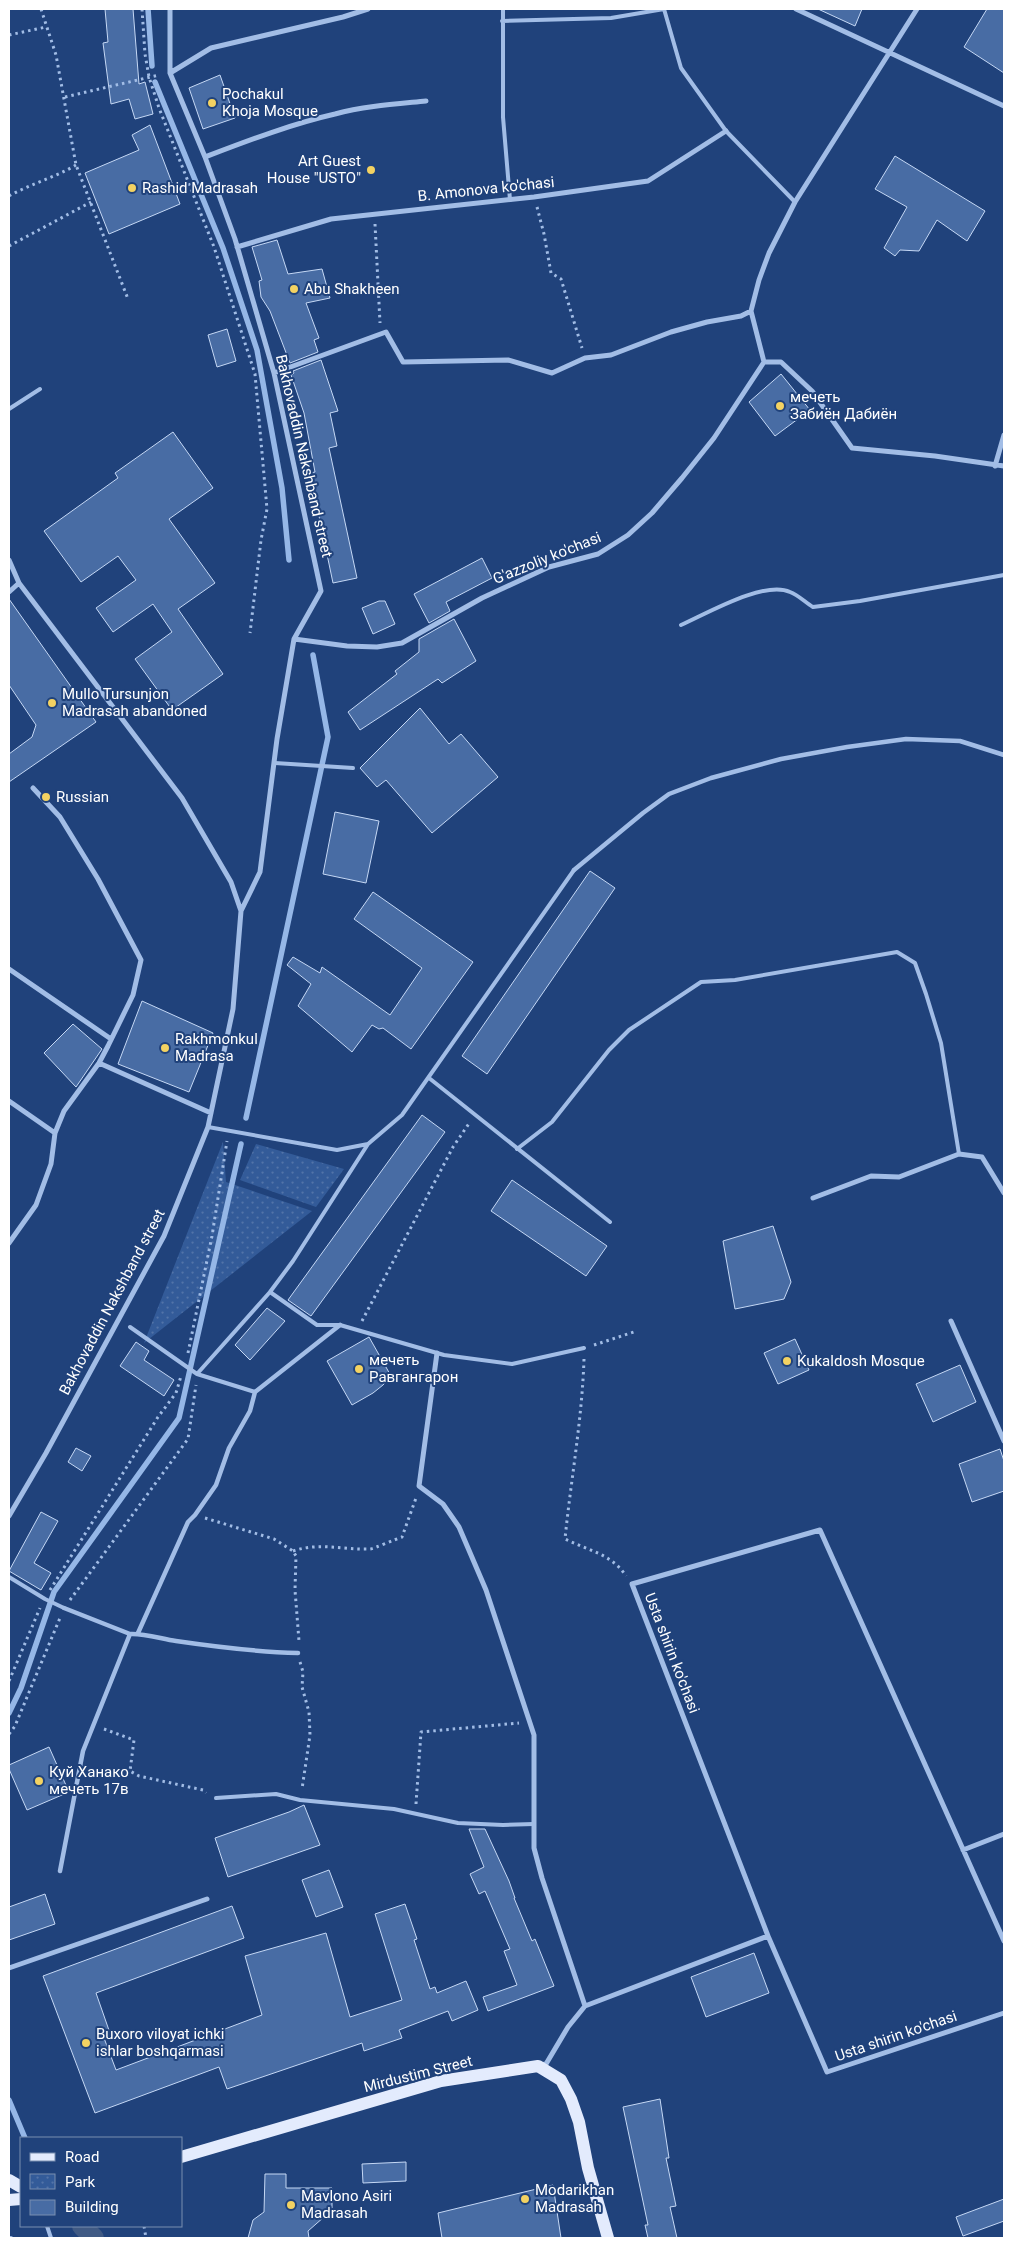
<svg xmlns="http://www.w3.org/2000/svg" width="1013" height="2247" font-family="Roboto,sans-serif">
<defs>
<pattern id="park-dots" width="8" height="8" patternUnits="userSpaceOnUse" patternTransform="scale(1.25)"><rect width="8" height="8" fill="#335b99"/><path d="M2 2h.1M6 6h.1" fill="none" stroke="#5274a8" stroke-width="1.8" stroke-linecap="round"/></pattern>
</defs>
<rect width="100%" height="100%" fill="#20427b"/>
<!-- park -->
<path fill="url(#park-dots)" d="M 223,1142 L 226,1182 L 312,1211 L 144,1343 Z
M 256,1144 L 344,1169 L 316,1207 L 240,1180 Z"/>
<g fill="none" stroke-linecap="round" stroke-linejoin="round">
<!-- stream -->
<path stroke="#95b7e7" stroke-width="5.5" d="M 148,9 L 152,66
M 155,82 L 223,248 L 257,350 L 282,488 L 289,560
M 246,1118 L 328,737 L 313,655
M 9,1713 L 21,1688 L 54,1592 L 179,1418 L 241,1144
M 9,2100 L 25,2138"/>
<!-- canal -->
<path stroke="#405a84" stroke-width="20" d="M 82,2226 L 94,2238"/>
</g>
<!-- building -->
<path fill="#486ca4" stroke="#c5d8f5" d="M 105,9 L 133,9 L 139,84 L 145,82 L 153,114 L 135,119 L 129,99 L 111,104 L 103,43 L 108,42 Z
M 818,9 L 862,9 L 855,26 Z
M 987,9 L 1004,9 L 1004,73 L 964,47 Z
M 220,75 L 235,118 L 203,129 L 189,88 Z
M 150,125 L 180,204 L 109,234 L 85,173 L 139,150 L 132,135 Z
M 895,156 L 985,211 L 967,241 L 937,220 L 919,251 L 900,250 L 895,256 L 884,248 L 907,207 L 875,189 Z
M 277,240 L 288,274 L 322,269 L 330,298 L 306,303 L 319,338 L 314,340 L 318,352 L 290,363 L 270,311 L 261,297 L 259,281 L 262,280 L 252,247 Z
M 227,329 L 236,361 L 217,367 L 208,335 Z
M 321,360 L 338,411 L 330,413 L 337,446 L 329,448 L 357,578 L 333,583 L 310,473 L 315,472 L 304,413 L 291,375 L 294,373 L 293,371 Z
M 781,374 L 810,410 L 775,436 L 749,402 Z
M 173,432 L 213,488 L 169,519 L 215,583 L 178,609 L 223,674 L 172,710 L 135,659 L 172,632 L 153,604 L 113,632 L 96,608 L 136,580 L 118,556 L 81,582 L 44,531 L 118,478 L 115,473 Z
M 482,558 L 492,578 L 446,602 L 450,611 L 429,623 L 414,594 Z
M 9,599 L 96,722 L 9,782 L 9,754 L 32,737 L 36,725 L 9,685 Z
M 379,601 L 385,601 L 395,624 L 373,634 L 362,608 Z
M 454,619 L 476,661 L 442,683 L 438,679 L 360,730 L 348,712 L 397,674 L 395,671 L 419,652 L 419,639 Z
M 420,708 L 449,744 L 461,734 L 498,777 L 432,833 L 386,780 L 377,787 L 360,768 Z
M 335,812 L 379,821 L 366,883 L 323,874 Z
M 590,871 L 615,888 L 487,1074 L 462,1056 Z
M 373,892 L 473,962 L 411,1049 L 383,1028 L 379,1029 L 372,1025 L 352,1052 L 298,1006 L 311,984 L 287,965 L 293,957 L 320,973 L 322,967 L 390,1015 L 422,968 L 354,919 Z
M 142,1001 L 213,1033 L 189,1092 L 118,1064 Z
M 73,1024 L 102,1049 L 76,1087 L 44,1053 Z
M 422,1115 L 445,1132 L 311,1316 L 288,1300 Z
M 512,1180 L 607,1246 L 586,1276 L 491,1211 Z
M 773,1226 L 791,1282 L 784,1299 L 735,1309 L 723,1241 Z
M 267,1308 L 285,1321 L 250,1360 L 235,1345 Z
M 369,1337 L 391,1376 L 383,1385 L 373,1393 L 352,1405 L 327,1361 Z
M 795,1339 L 809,1370 L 778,1384 L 764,1353 Z
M 136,1342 L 149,1351 L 144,1360 L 174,1380 L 164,1396 L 120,1366 Z
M 960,1365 L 976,1402 L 933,1422 L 916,1384 Z
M 76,1448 L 91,1456 L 82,1471 L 68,1462 Z
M 1000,1449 L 1004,1461 L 1004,1491 L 972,1502 L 959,1464 Z
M 41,1512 L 58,1521 L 34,1563 L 51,1573 L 41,1590 L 9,1571 Z
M 49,1747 L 69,1792 L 27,1810 L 9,1769 L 9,1765 Z
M 304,1805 L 320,1845 L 228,1877 L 215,1838 L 289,1812 Z
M 469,1829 L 485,1829 L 509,1881 L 515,1898 L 514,1898 L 532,1941 L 535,1939 L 554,1986 L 488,2011 L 483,1997 L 517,1985 L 504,1951 L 510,1949 L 485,1891 L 479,1894 L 470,1874 L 484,1867 Z
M 329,1870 L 343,1907 L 316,1917 L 302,1880 Z
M 45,1894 L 55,1924 L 9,1940 L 9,1907 Z
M 405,1904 L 417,1939 L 414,1940 L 430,1989 L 435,1987 L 437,1993 L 466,1981 L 478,2010 L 452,2021 L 448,2011 L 399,2030 L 402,2038 L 364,2051 L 362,2043 L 227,2089 L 219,2067 L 95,2113 L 43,1976 L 232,1906 L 244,1938 L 96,1993 L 111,2036 L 104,2038 L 116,2070 L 262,2015 L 245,1956 L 326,1933 L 350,2017 L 402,2000 L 375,1914 Z
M 754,1953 L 769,1993 L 706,2017 L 691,1977 Z
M 660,2099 L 669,2158 L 666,2158 L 676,2206 L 670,2207 L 677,2238 L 648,2238 L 645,2225 L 648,2225 L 623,2107 Z
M 406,2162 L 406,2181 L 363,2183 L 362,2164 Z
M 265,2174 L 286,2174 L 286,2188 L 332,2188 L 332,2210 L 308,2231 L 309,2238 L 248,2238 L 253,2220 L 264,2212 Z
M 553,2185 L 561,2238 L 442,2238 L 438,2213 Z
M 1004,2199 L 1004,2221 L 963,2236 L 956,2217 Z"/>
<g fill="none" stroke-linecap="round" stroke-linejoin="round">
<!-- path -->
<path stroke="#a2bde6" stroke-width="3" stroke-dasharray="2.5 4" stroke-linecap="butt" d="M 41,9 L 56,55 L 76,165 L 128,299
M 142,9 L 145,54 L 149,77 L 159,108 L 214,247 L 255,374 L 267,509 L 261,540 L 250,633
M 9,35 L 46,27
M 65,97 L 159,75
M 9,196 C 30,184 54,178 76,165
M 537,207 L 544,234 L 551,273 L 561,279 L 582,348
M 375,224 L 380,323
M 9,246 L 91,202
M 362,1321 L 453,1147 L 470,1122
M 594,1345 L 637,1331
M 188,1353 L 212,1236 L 227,1141
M 584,1359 C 582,1420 571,1479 565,1539 C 587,1550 612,1554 626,1576
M 205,1518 L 274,1539 L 293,1551 L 296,1556 L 295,1590 L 299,1641
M 293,1551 C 320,1542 342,1550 370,1549 C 373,1549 396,1539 402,1537 L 416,1498
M 50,1590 L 158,1417 L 176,1393 L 181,1376
M 70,1600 L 188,1439 L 196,1385
M 300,1662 L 303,1672 L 302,1687 L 309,1712 L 310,1735 L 302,1789
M 9,1681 L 40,1608
M 104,1729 L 134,1740 L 130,1771 L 139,1776 L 203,1790 L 206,1793
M 9,1734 L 15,1726 L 60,1618
M 416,1804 L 421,1732 L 519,1723
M 144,2226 L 146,2238"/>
<!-- service -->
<path stroke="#a2bde6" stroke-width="4" d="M 503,9 L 503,117 L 510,200
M 664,9 L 681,68 L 726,131 L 795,202
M 502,21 L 611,18 L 664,9
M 9,409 L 40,389
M 681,625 C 706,614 764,580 790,592 C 798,595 805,602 813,607 L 860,601 L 1004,575
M 275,763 L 353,768
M 429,1078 L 610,1222
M 208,1127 L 337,1150 L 368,1144 L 402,1115 L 574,870
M 517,1149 L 552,1122 L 609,1050 L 629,1030 L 701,982 L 735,980 L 897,952 L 915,963 L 926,994 L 941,1043 L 959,1154
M 270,1292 L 317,1325 L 340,1325 L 444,1355 L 512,1364 L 584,1348
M 130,1327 L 197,1374 L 270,1292 L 293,1261 L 368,1144
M 197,1374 L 255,1392
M 9,1577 L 45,1599 L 64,1608
M 216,1798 L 276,1794 L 300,1800 L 394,1809 L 458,1823 L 503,1825 L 534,1824
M 47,2226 L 51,2238
M 9,2238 L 11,2238"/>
<!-- pedestrian -->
<path stroke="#a2bde6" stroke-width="4.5" d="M 574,870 L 643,813 L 669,794 L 711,778 L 781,759 L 847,747 L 906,739 L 960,741 L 1004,755
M 64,1608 L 130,1634 C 143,1633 162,1639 176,1641 C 217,1647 257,1652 298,1653
M 138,1633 L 188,1522 L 195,1515 L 216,1485 L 229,1448 L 250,1411 L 255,1392 L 340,1325
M 60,1871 L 83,1751 L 130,1634"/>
<!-- minor -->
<path stroke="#a2bde6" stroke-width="5" d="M 796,9 L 1004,106
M 917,9 L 795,202 L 769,253 L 759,280 L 751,311 L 764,362 L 781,362 L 812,391 L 852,448 L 935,456 L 1004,466
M 170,73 L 211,48 L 343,17 L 368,9
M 205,157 C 247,141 291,124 335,114 C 365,106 396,104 426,101
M 237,247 L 331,219 L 534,197 L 648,181 L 726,131
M 274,373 L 386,332 L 403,362 L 508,360 L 552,373 L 585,358 L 611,355 L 671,332 L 707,322 L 741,316 L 751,311
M 995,466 L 1004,435
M 9,560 L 19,583 L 182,798 L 231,882 L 241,911
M 9,592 L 19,583
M 294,639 L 347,646 L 377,647 L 402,643 L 482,598 L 549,567 L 598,554 L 628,535 L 652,513 L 682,478 L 714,438 L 764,362
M 9,969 L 111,1039
M 99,1063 L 211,1113
M 9,1101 L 55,1133 L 64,1111 L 99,1063 L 108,1046 L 133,995 L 141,960 L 98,879 L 60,817 L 33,788
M 813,1198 L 871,1176 L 899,1177 L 959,1154 L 982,1157 L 1004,1193
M 9,1243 L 36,1205 L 51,1164 L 55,1133
M 951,1321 L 1004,1441
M 437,1353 L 419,1486 L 443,1504 L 459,1527 L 486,1590 L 534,1735 L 534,1848 L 542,1878 L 585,2006
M 9,1516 L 46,1453 L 164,1236 L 208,1127 L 233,1009 L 241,911 L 260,872 L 277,739 L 294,639 L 321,591 L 274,373 L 235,239 L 205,157 L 170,73 L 170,9
M 963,1850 L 1004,1834
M 1004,1941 L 820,1530 L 632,1584 L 768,1936 L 827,2072 L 1004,2013
M 9,1968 L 207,1899
M 540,2065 L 546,2064 L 568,2027 L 585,2006 L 768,1936"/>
<!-- primary -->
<path stroke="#e3ebfd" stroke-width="12" d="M 181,2157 L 441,2081 L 538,2066 L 561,2080 L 571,2099 L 579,2122 L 588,2168 L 608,2238
M 9,2180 L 21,2187
M 9,2200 L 21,2199"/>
</g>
<!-- markers -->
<g fill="#f3d262" stroke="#20427b" stroke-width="2">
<circle cx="212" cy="103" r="5"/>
<circle cx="371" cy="170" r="5"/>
<circle cx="132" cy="188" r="5"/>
<circle cx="294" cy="289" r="5"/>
<circle cx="780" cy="406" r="5"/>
<circle cx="52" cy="703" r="5"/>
<circle cx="46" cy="797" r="5"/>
<circle cx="165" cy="1048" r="5"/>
<circle cx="787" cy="1361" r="5"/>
<circle cx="359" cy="1369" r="5"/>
<circle cx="39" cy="1781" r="5"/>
<circle cx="86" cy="2043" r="5"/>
<circle cx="525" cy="2199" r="5"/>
<circle cx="291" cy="2205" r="5"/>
</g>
<g text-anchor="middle" stroke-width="4" stroke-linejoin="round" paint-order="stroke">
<!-- poi labels -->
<g font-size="15" fill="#fff" stroke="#20427b" text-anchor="start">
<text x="222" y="99">Pochakul<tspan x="222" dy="17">Khoja Mosque</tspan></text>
<text x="361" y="166" text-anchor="end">Art Guest<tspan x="361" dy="17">House "USTO"</tspan></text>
<text x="142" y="193">Rashid Madrasah</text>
<text x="304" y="294">Abu Shakheen</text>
<text x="790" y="402">мечеть<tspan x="790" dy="17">Забиён Дабиён</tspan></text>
<text x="62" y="699">Mullo Tursunjon<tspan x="62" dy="17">Madrasah abandoned</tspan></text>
<text x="56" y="802">Russian</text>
<text x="175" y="1044">Rakhmonkul<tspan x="175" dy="17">Madrasa</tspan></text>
<text x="369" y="1365">мечеть<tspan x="369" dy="17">Равгангарон</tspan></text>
<text x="797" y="1366">Kukaldosh Mosque</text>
<text x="49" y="1777">Куй Ханако<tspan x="49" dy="17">мечеть 17в</tspan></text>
<text x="96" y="2039">Buxoro viloyat ichki<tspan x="96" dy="17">ishlar boshqarmasi</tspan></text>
<text x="535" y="2195">Modarikhan<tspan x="535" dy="17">Madrasah</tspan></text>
<text x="301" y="2201">Mavlono Asiri<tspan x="301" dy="17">Madrasah</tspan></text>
</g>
<!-- street labels -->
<g font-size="15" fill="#fff" stroke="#20427b">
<text transform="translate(486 189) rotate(-6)" y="5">B. Amonova ko'chasi</text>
<text transform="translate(304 456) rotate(77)" y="5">Bakhovaddin Nakshband street</text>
<text transform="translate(547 558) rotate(-22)" y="5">G'azzoliy ko'chasi</text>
<text transform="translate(112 1302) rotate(-62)" y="5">Bakhovaddin Nakshband street</text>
<text transform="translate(672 1653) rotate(69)" y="5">Usta shirin ko'chasi</text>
<text transform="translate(896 2036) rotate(-19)" y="5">Usta shirin ko'chasi</text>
<text transform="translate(418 2074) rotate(-14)" y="5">Mirdustim Street</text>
</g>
</g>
<!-- border -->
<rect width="1013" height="2247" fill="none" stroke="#ffffff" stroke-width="20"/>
<!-- legend -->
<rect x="20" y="2137" width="162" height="90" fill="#20427b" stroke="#798eb0"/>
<rect x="30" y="2153" width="25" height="8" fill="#e3ebfd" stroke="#798eb0"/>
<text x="65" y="2162" font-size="15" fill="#ffffff">Road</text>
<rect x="30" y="2174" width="25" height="15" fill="url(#park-dots)" stroke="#798eb0"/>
<text x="65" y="2187" font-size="15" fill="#ffffff">Park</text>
<rect x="30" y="2200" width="25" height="15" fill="#486ca4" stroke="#798eb0"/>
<text x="65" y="2212" font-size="15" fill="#ffffff">Building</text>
</svg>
